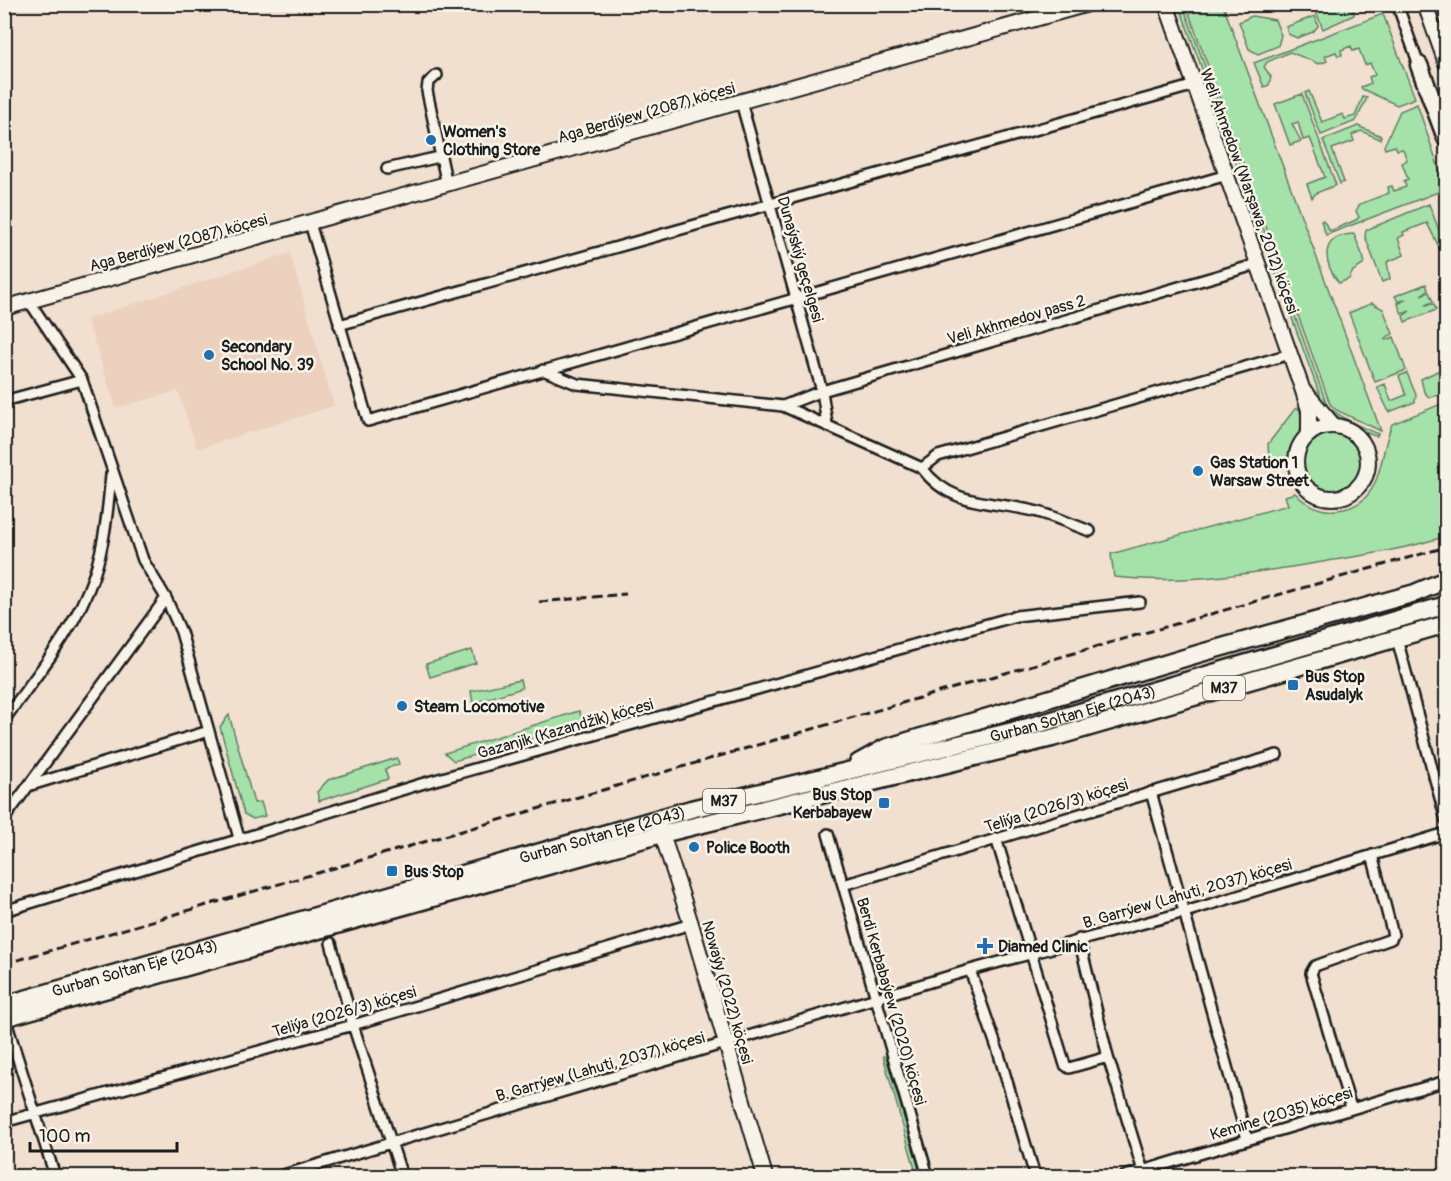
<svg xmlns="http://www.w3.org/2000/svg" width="1451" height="1181" font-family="Pangolin,sans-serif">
<rect width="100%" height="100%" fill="#f1dfd0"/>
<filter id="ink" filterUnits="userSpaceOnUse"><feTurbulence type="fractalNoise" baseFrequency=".0167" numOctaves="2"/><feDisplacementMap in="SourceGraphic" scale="12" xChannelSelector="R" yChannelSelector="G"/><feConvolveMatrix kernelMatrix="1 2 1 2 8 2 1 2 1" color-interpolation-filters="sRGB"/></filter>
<g filter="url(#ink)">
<!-- built -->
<path fill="#edd1bf" d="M 290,253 L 334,406 L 197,449 L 178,391 L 116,408 L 87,319 Z"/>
<!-- green -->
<path fill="#a5e2aa" stroke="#607f63" stroke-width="1.5" d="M 1179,5 L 1183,5 L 1327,405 C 1333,414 1367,430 1378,434 L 1377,436 C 1368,436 1332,414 1324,407 Z
M 1186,5 L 1223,5 L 1381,431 L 1336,410 L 1330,404 Z
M 1337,5 L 1353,5 L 1354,15 L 1323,29 L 1316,12 Z
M 1383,14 L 1415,98 L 1397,105 L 1362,89 L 1361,87 L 1371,83 L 1369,77 L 1375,75 L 1370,63 L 1365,65 L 1359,49 L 1353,51 L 1351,46 L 1341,50 L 1342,55 L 1338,56 L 1336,52 L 1325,56 L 1327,61 L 1319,64 L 1290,52 L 1267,62 L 1264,67 L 1271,77 L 1269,85 L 1264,87 L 1254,63 Z
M 1252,16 L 1275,20 L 1281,35 L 1278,46 L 1258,54 L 1249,49 L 1239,22 Z
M 1315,16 L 1318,26 L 1313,32 L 1297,38 L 1288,34 L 1286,27 Z
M 1309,91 L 1322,122 L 1343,114 L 1345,119 L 1355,116 L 1363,97 L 1367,98 L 1356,121 L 1321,135 L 1305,93 Z
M 1302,94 L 1336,185 L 1316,193 L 1312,198 L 1307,184 L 1325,177 L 1310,138 L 1303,140 L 1298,122 L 1292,124 L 1301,141 L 1290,145 L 1275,104 Z
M 1417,104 L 1446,189 L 1326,235 L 1321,221 L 1323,220 L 1330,231 L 1356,220 L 1359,217 L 1356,211 L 1360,204 L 1389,193 L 1388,187 L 1392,186 L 1394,191 L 1406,187 L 1404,181 L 1408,179 L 1402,163 L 1407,160 L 1403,149 L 1397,150 L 1395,146 L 1385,149 L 1384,146 L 1400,111 Z
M 1358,126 L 1381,136 L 1380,139 L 1361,131 L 1352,135 L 1354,141 L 1332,149 L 1344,182 L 1340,184 L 1323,140 Z
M 1429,204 L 1446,249 L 1441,251 L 1427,223 L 1403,232 L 1404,235 L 1398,238 L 1404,255 L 1387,262 L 1390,279 L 1382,282 L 1365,236 L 1366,230 Z
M 1354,234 L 1364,259 L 1363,265 L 1353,271 L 1349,279 L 1339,283 C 1322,261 1320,235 1354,234 Z
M 1426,284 L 1428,290 L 1421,295 L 1429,292 L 1433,302 L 1425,305 L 1434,304 L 1436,310 L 1405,322 L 1403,316 L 1410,311 L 1402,314 L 1398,304 L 1406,299 L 1398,302 L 1395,296 Z
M 1372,303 L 1383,309 L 1393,334 L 1385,338 L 1386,340 L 1394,337 L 1406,370 L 1375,382 L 1349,313 Z
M 1446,367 L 1446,394 L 1429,397 L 1424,392 L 1421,379 Z
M 1407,373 L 1416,395 L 1415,402 L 1389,412 L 1377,387 L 1385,384 L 1391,401 L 1406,395 L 1399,376 Z
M 1446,402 L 1446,536 C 1410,548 1371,554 1334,560 C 1261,572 1187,585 1114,577 L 1111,554 L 1288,505 L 1285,496 L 1295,493 C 1306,505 1321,512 1337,510 C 1384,506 1378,457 1392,424 Z
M 1299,408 L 1303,423 L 1288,459 L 1282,465 L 1269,459 L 1268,444 L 1295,409 Z
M1304 462a29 29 0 1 1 58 0a29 29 0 1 1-58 0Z
M 472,650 L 476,663 L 430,677 L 426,664 Z
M 520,680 L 522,688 L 473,703 L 471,691 Z
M 579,711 L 584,723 L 454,761 L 445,753 Z
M 229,715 L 254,803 L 261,802 L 265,816 L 253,819 L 244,814 L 220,727 Z
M 397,758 L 399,764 L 385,769 L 388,779 L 319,801 L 317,792 L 328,780 Z
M 883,1056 L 886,1057 L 921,1176 L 917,1176 Z"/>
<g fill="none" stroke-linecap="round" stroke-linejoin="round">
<!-- street casing -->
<g stroke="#1c1c1c" stroke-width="14">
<path id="street" d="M 1397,4 L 1419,65
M 437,75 L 428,83 L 427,91 L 447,185
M 741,102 L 822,391 L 827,424
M 387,169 L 439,157
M 310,223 L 368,421 L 1227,175
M 29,301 L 82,380 L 143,560 L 166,598 L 181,632 L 239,838
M 339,325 L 1195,85
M 543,370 L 577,384 L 783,406 L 922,468 L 938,456 L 952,452 L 1290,354
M 4,401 L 82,380
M 783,406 L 822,391 L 1258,264
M 922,468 C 952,509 994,500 1038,512 C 1056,517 1073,525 1090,531
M 4,471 L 4,506
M 1397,639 L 1446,820
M 4,720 C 37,674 76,629 94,575 C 105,543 108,508 111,475
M 31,785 L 209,731
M 1151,792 L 1247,1139
M 4,819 L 166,598
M 828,834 L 928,1176
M 996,838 L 1065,1065 L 1069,1068 L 1108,1057
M 843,885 L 1277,755
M 4,911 L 421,784 L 1016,616 L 1140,602
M 1079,939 L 1108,1057 L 1143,1171
M 331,943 L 353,1025 L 402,1176
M 970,970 L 998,1051 L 1035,1176
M 5,1018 L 55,1176
M 1351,1108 L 1311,973 L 1315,966 L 1391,939 L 1393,935 L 1372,855
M 4,1122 L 353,1025 L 691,924
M 280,1176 L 970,970 L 1185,912 L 1446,833
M 1125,1176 L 1446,1081"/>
</g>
<!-- secondary casing -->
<g stroke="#1c1c1c" stroke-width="18">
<path id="secondary" d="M 1166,4 L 1302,388 L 1309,410 L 1309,434
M 1425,4 L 1446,63
M 4,308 L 1088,4
M 1306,393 L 1334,426
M1296 462a36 36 0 1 1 72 0a36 36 0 1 1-72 0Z
M 659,825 L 691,924 L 765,1176"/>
</g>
<!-- highway casing -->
<g stroke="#1c1c1c" stroke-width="21">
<g id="highway">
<path d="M 1419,65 L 1446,138"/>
<path d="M 858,763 L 885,748 L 1201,653 L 1415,593 L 1446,580"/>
<path id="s1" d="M 4,1005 L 691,809 L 1025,728 L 1446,605"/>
<path d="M 4,1018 L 662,834 L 1052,738 L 1446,624"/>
</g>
</g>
<!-- street -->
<use href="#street" stroke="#f7f3e8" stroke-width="9"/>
<!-- secondary -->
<use href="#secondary" stroke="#f7f3e8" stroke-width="14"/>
<!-- highway -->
<use href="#highway" stroke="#f7f3e8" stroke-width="16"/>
<!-- rail -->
<path stroke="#1c1c1c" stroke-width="3" stroke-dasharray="9 4.5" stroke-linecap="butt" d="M 539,602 L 626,594
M 4,964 L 1088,649 L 1446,547"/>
</g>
</g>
<!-- markers -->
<g fill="#1f6fb2" stroke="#f7f3e8" stroke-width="2">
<circle cx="431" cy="140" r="6"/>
<circle cx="209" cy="355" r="6"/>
<circle cx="1198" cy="471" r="6"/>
<rect x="1287" y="679" width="12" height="12" rx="3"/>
<circle cx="402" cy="706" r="6"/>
<rect x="878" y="797" width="12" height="12" rx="3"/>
<circle cx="694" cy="847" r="6"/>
<rect x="386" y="865" width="12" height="12" rx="3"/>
<path d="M982 937h6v6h6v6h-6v6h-6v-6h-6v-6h6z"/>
</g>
<g text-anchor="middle" stroke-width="5" stroke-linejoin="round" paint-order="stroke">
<!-- shield labels -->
<g fill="#f7f3e8" stroke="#5e5c59" stroke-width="1.5">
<rect x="1203" y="676" width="42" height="24" rx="4.5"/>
<rect x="703" y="789" width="42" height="24" rx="4.5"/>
</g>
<g font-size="15" font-weight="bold" fill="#1c1c1c">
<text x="1224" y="693">M37</text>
<text x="724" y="806">M37</text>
</g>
<!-- street labels -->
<g font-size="16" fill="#1c1c1c" stroke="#f7f3e8">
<text transform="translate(646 112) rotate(-16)" y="6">Aga Berdiýew (2087) köçesi</text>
<text transform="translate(1250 191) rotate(70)" y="6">Weli Ahmedow (Warşawa, 2012) köçesi</text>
<text transform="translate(178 242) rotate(-15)" y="6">Aga Berdiýew (2087) köçesi</text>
<text transform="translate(801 259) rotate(74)" y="6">Dunaýskiý geçelgesi</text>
<text transform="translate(1016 319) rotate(-16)" y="6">Veli Akhmedov pass 2</text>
<text dy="6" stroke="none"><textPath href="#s1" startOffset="1108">Gurban Soltan Eje (2043)</textPath></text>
<text transform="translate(565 728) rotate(-16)" y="6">Gazanjik (Kazandžik) köçesi</text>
<text transform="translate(1056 805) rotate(-17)" y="6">Teliýa (2026/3) köçesi</text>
<text dy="6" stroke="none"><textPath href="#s1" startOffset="622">Gurban Soltan Eje (2043)</textPath></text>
<text transform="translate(1187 893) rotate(-16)" y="6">B. Garrýew (Lahuti, 2037) köçesi</text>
<text dy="6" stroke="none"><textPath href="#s1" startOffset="136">Gurban Soltan Eje (2043)</textPath></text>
<text transform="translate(728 992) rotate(74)" y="6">Nowaýy (2022) köçesi</text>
<text transform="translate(892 1001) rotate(74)" y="6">Berdi Kerbabaýew (2020) köçesi</text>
<text transform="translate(344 1011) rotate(-16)" y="6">Teliýa (2026/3) köçesi</text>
<text transform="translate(600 1066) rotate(-16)" y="6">B. Garrýew (Lahuti, 2037) köçesi</text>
<text transform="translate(1281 1113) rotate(-17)" y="6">Kemine (2035) köçesi</text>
</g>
<!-- poi labels -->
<g font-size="16" font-weight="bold" fill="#1c1c1c" stroke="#f7f3e8" text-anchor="start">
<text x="443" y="137">Women's<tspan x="443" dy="18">Clothing Store</tspan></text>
<text x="221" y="352">Secondary<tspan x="221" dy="18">School No. 39</tspan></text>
<text x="1210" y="468">Gas Station 1<tspan x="1210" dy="18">Warsaw Street</tspan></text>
<text x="1305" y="682">Bus Stop<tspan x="1305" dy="18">Asudalyk</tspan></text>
<text x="414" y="712">Steam Locomotive</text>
<text x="872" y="800" text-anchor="end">Bus Stop<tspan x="872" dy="18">Kerbabayew</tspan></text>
<text x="706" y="853">Police Booth</text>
<text x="404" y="877">Bus Stop</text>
<text x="998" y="952">Diamed Clinic</text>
</g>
</g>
<!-- margin -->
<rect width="1451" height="1181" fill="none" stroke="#f7f3e8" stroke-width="24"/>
<rect x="12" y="12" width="1427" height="1157" fill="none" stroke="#1c1c1c" stroke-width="2" filter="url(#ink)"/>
<!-- scale -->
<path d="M30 1142v9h147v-9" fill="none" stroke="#1c1c1c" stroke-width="3"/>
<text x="39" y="1142" font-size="18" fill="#1c1c1c" stroke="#f7f3e8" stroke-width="4.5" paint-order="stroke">100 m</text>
</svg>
